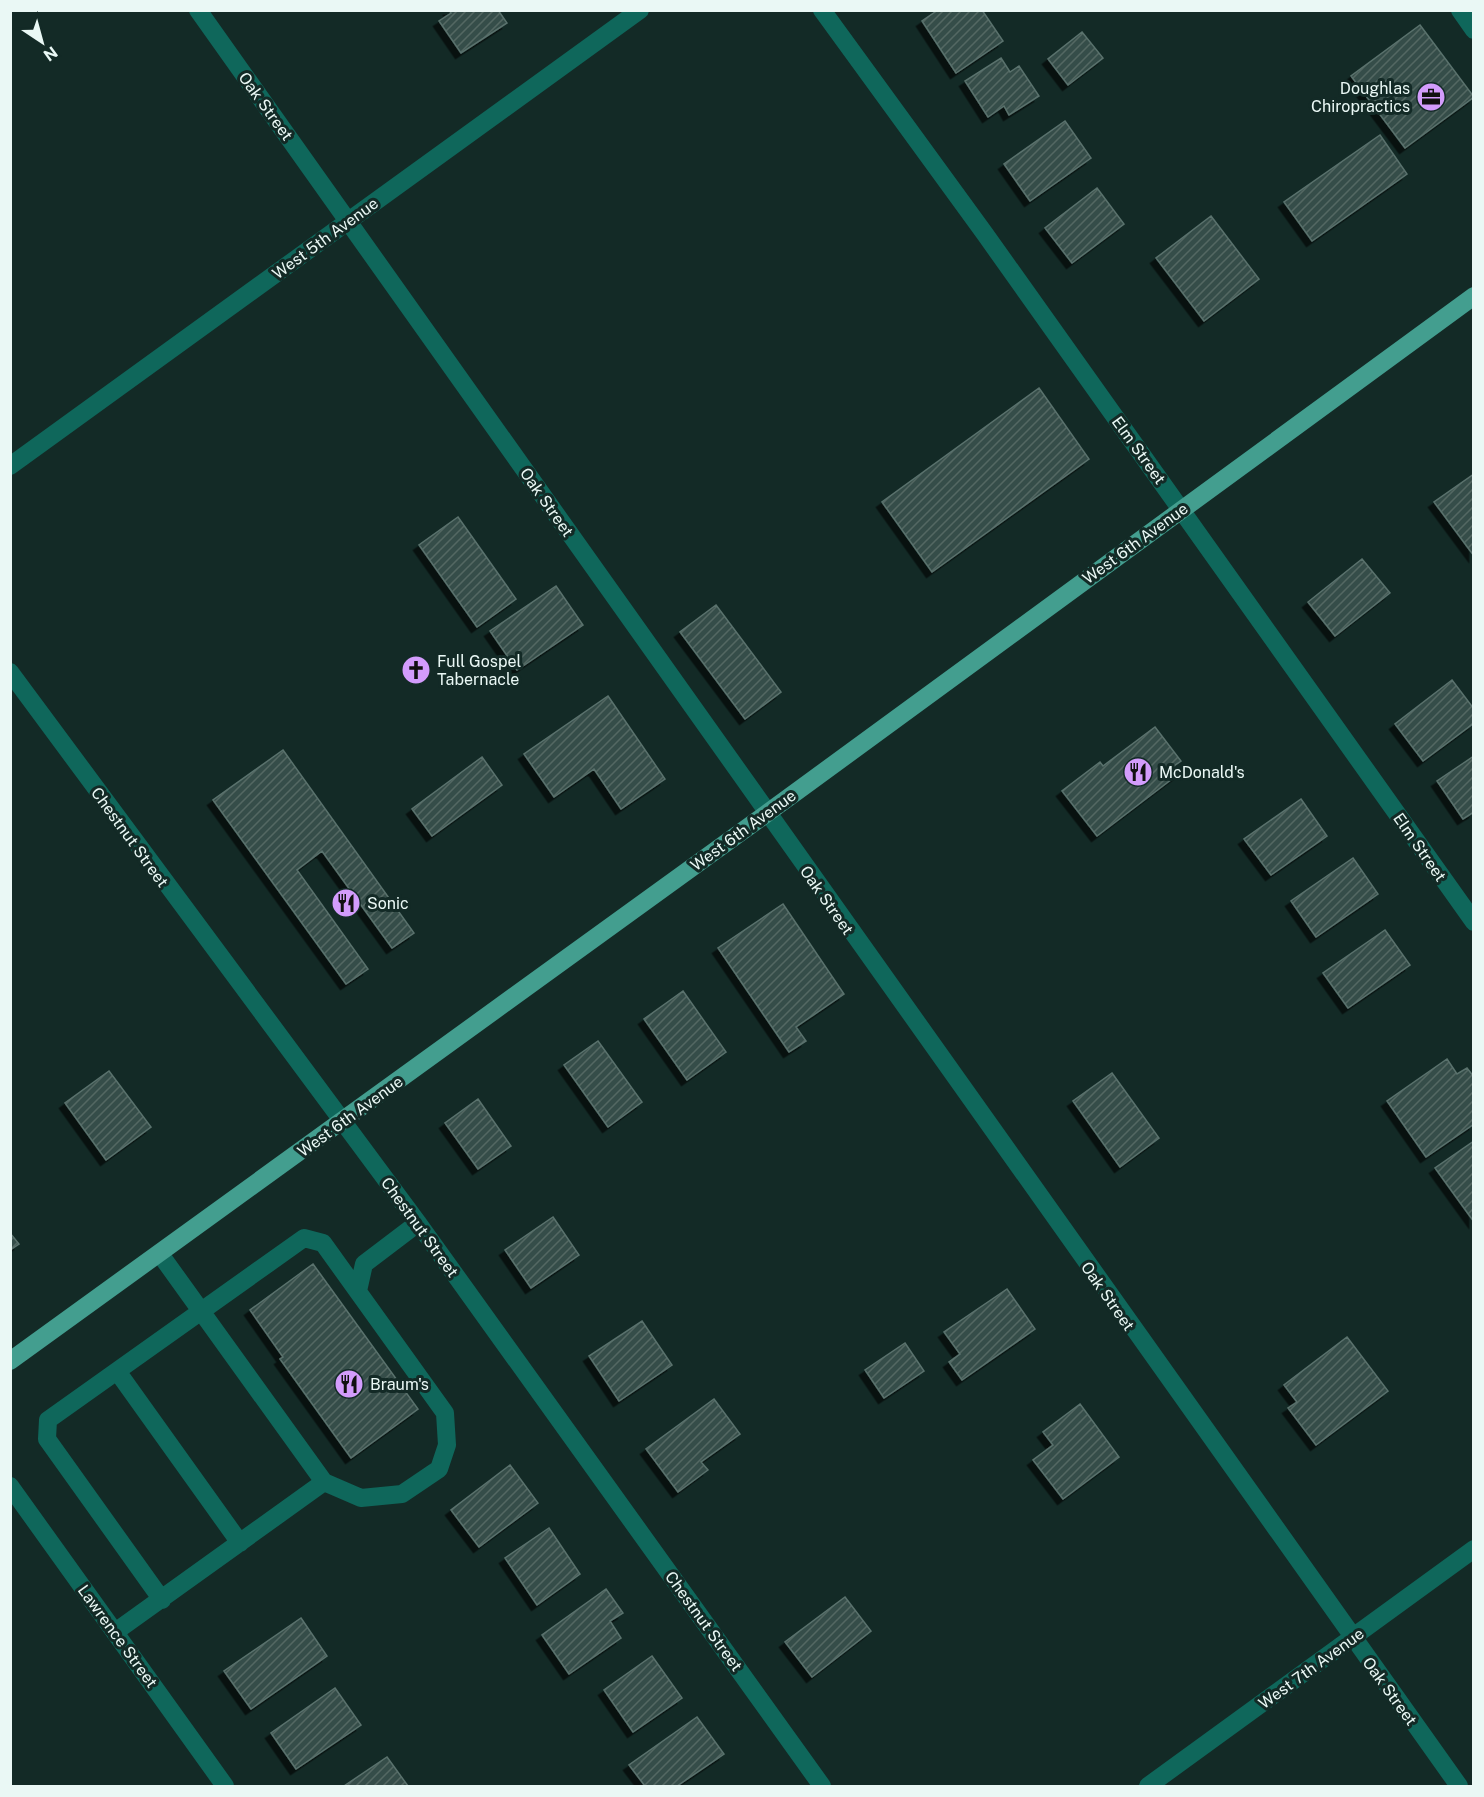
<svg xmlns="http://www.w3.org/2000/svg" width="1484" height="1797" font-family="'Public Sans',sans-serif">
<defs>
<pattern id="building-hatch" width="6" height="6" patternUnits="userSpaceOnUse" patternTransform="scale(1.5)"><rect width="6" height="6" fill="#364d49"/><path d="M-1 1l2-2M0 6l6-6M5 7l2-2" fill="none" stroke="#536764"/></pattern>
<filter id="shadow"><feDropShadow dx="-5.5" dy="5.5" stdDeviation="0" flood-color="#0009"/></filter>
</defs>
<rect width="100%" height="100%" fill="#132a26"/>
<!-- building -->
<path fill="url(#building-hatch)" stroke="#5a726d" stroke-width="1.5" filter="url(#shadow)" d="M 449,10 L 498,10 L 507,23 L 461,53 L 439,21 L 451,13 Z
M 938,10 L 982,10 L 1003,41 L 956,73 L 922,21 Z
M 1420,25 L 1474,97 L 1405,148 L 1351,76 Z
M 1082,32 L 1103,58 L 1068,85 L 1048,59 Z
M 1001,58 L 1010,72 L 1019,66 L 1039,96 L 1009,115 L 1004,106 L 988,117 L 965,81 Z
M 1065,121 L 1091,158 L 1030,201 L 1004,164 Z
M 1380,135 L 1407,174 L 1312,241 L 1284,202 Z
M 1097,188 L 1124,224 L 1072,263 L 1045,228 Z
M 1211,216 L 1259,279 L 1204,321 L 1156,258 Z
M 1039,388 L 1089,459 L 932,572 L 882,502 Z
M 1474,474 L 1474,556 L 1434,502 Z
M 458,517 L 516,599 L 477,627 L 419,545 Z
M 1362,559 L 1390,593 L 1335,636 L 1308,602 Z
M 556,586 L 583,625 L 517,670 L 490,631 Z
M 716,605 L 781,692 L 745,719 L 680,632 Z
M 1452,680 L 1474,709 L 1474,723 L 1423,761 L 1395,724 Z
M 608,696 L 665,779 L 621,809 L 594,769 L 554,797 L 524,754 Z
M 1155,727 L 1181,761 L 1174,766 L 1180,773 L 1097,836 L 1062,791 L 1100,762 L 1103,766 Z
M 283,750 L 414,933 L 392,948 L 322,851 L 297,870 L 368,969 L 346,984 L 213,800 Z
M 1474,756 L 1474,812 L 1463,819 L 1437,781 Z
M 482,757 L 502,785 L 432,836 L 412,809 Z
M 1301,799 L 1327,836 L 1271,875 L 1244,839 Z
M 1353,858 L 1378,894 L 1316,937 L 1291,901 Z
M 783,904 L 844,994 L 796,1027 L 806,1041 L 789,1052 L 718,948 Z
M 1385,930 L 1410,965 L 1348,1008 L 1323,973 Z
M 683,991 L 726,1052 L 687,1080 L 644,1019 Z
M 598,1041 L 642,1102 L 608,1127 L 564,1065 Z
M 1447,1059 L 1457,1074 L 1467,1068 L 1474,1077 L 1474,1124 L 1426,1157 L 1387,1101 Z
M 109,1071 L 151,1127 L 106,1160 L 65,1103 Z
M 1112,1073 L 1159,1138 L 1120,1167 L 1073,1101 Z
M 478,1099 L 511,1146 L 478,1169 L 445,1123 Z
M 1474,1141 L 1474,1222 L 1435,1168 Z
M 553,1217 L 579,1255 L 531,1288 L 505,1250 Z
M 10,1233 L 19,1244 L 10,1250 Z
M 313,1264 L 418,1409 L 351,1458 L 280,1359 L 283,1357 L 250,1310 Z
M 1007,1289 L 1035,1329 L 962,1380 L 949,1362 L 960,1354 L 944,1332 Z
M 642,1321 L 672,1365 L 619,1401 L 589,1356 Z
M 1347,1337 L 1388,1391 L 1316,1445 L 1288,1408 L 1297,1402 L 1284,1385 Z
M 905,1343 L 924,1371 L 884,1398 L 865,1370 Z
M 714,1399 L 740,1434 L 701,1462 L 708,1470 L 678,1492 L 646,1449 Z
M 1080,1404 L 1119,1457 L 1063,1499 L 1033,1460 L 1053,1445 L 1043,1432 Z
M 510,1465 L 538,1503 L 479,1547 L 451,1510 Z
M 549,1528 L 580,1574 L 537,1605 L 505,1558 Z
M 606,1589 L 623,1613 L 610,1621 L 621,1638 L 569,1674 L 542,1635 Z
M 845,1597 L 871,1631 L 812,1677 L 785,1642 Z
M 301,1618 L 327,1656 L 251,1709 L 224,1671 Z
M 652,1656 L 682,1698 L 633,1732 L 604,1690 Z
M 335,1688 L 361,1725 L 296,1769 L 271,1733 Z
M 697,1717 L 724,1754 L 677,1786 L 645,1786 L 629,1765 Z
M 387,1757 L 408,1786 L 344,1786 Z"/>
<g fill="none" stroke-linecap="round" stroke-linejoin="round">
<!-- minor -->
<path stroke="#0f675b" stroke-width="18" d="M 198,10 L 1459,1786
M 822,10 L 985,234 L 1474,922
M 1460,10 L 1474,30
M 10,466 L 640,10
M 10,672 L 418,1223 L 822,1786
M 160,1254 L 324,1482 L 361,1498 L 402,1494 L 439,1469 L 447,1445 L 445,1413 L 323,1243 L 304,1238 C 219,1298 134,1359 48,1420 L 47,1439 L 162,1600
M 358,1291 L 364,1264 L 418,1223
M 117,1371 L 240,1543
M 10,1486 L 225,1786
M 115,1632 L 324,1482
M 1148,1786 L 1474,1549"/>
<!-- major -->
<path stroke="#439e8f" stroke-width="18" d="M 10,1361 L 766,814 L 1474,296"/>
</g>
<!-- icons -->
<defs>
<g id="office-disc" transform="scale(1.5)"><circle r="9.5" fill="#d39cfc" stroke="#132a26"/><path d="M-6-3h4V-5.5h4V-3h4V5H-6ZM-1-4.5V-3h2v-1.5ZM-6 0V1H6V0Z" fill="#111"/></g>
<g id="church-disc" transform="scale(1.5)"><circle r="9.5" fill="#d39cfc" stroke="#132a26"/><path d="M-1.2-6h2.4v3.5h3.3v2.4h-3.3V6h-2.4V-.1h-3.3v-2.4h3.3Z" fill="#111"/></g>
<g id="restaurant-disc" transform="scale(1.5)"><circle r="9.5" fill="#d39cfc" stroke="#132a26"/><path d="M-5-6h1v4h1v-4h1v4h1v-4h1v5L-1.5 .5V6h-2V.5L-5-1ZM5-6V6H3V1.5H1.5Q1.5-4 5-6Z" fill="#111"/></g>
</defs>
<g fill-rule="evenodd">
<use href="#office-disc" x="1431" y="97"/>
<use href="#church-disc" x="416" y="670"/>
<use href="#restaurant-disc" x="1138" y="772"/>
<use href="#restaurant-disc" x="346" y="903"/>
<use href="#restaurant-disc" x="349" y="1384"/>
</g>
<g text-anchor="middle" stroke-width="6" stroke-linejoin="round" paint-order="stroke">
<!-- poi labels -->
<g font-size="16" fill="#eaf8f5" stroke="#132a26" text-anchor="start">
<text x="1410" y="94" text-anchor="end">Doughlas<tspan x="1410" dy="18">Chiropractics</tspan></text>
<text x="437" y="667">Full Gospel<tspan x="437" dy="18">Tabernacle</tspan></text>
<text x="1159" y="778">McDonald's</text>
<text x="367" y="909">Sonic</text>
<text x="370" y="1390">Braum's</text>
</g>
<!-- street labels -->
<g font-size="16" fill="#eaf8f5" stroke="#132a26">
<text transform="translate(266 106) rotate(54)" y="6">Oak Street</text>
<text transform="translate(325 238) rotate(-36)" y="6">West 5th Avenue</text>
<text transform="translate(1139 450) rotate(54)" y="6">Elm Street</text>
<text transform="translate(547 502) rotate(55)" y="6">Oak Street</text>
<text transform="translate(1135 543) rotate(-36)" y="6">West 6th Avenue</text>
<text transform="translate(743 830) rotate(-36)" y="6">West 6th Avenue</text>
<text transform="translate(130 837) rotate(54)" y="6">Chestnut Street</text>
<text transform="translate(1420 847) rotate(55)" y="6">Elm Street</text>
<text transform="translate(827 900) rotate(55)" y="6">Oak Street</text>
<text transform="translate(350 1116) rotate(-36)" y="6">West 6th Avenue</text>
<text transform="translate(420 1227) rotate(54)" y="6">Chestnut Street</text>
<text transform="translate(1108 1296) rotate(55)" y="6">Oak Street</text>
<text transform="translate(704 1621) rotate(54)" y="6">Chestnut Street</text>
<text transform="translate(118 1636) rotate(54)" y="6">Lawrence Street</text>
<text transform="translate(1311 1668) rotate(-36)" y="6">West 7th Avenue</text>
<text transform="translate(1390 1691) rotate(54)" y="6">Oak Street</text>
</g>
</g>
<!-- border -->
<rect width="1484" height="1797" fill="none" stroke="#eaf8f5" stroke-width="24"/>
<!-- north arrow -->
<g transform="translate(42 42) rotate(144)" stroke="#132a26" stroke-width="4.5" paint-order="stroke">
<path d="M0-4.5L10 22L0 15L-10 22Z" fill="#eaf8f5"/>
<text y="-9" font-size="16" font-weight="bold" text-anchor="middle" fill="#eaf8f5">N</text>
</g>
</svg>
